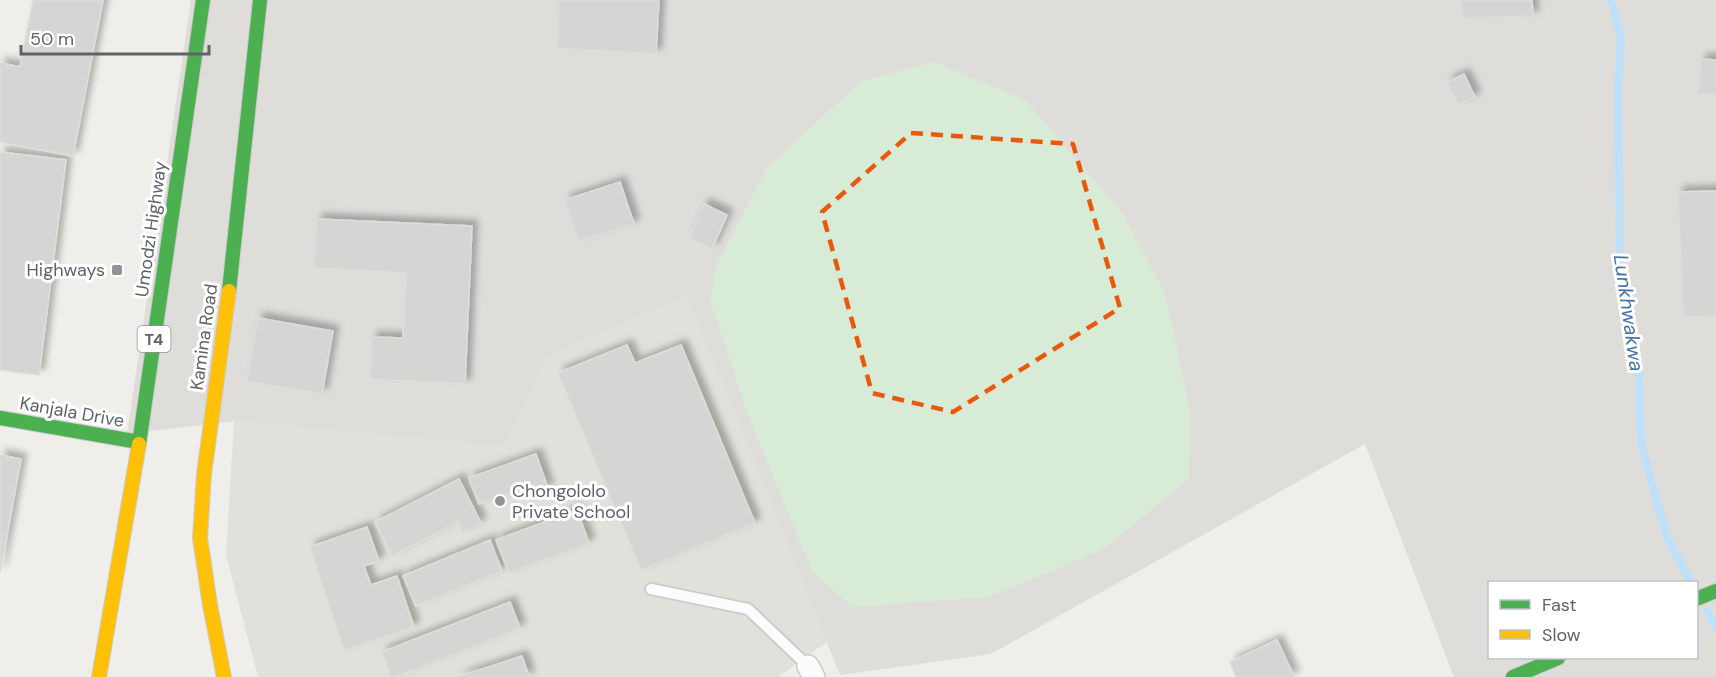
<svg xmlns="http://www.w3.org/2000/svg" width="1716" height="677" font-family="'DM Sans',sans-serif">
<defs>
<filter id="shadow"><feDropShadow dx="5.5" dy="-5.5" stdDeviation="3" flood-color="#0004"/></filter>
</defs>
<rect width="100%" height="100%" fill="#efeeea"/>
<!-- industrial -->
<path fill="#dfddda" fill-rule="evenodd" d="M 191,0 L 1716,0 L 1716,677 L 1454,677 L 1365,444 L 991,654 L 840,675 L 687,296 L 547,356 L 505,447 L 234,421 L 127,434 ZM 1490,582 L 1696,582 L 1696,658 L 1490,658 Z"/>
<!-- education -->
<path fill="#e2e0da" d="M 687,296 L 827,642 L 778,677 L 258,677 L 226,555 L 234,421 L 505,447 L 547,356 Z"/>
<!-- green -->
<path fill="#d8ebd6" d="M 935,62 L 1026,101 L 1122,213 L 1166,295 L 1190,412 L 1189,479 L 1102,550 L 989,597 L 852,607 L 812,571 L 747,412 L 710,300 L 716,267 L 766,169 L 861,81 Z"/>
<g fill="none" stroke-linecap="round" stroke-linejoin="round">
<!-- stream -->
<path stroke="#bfe0f9" stroke-width="8" d="M 1611,0 L 1621,36 L 1618,92 L 1620,269 L 1639,372 L 1641,443 L 1667,538 L 1691,582
M 1707,611 L 1716,627"/>
</g>
<!-- building -->
<path fill="#d6d5d3" stroke="#deddd9" stroke-width="1.5" filter="url(#shadow)" d="M 33,0 L 103,0 L 73,156 L 0,142 L 0,63 L 20,67 Z
M 559,0 L 659,0 L 656,54 L 557,48 Z
M 1461,0 L 1532,0 L 1533,16 L 1462,18 Z
M 1701,59 L 1716,60 L 1716,95 L 1698,94 Z
M 1464,74 L 1475,97 L 1458,105 L 1447,82 Z
M 0,152 L 66,160 L 39,375 L 0,370 Z
M 620,182 L 634,224 L 579,241 L 565,200 Z
M 1716,191 L 1716,316 L 1683,317 L 1678,192 Z
M 704,204 L 727,215 L 712,249 L 689,238 Z
M 317,219 L 472,226 L 465,384 L 370,379 L 372,337 L 403,338 L 406,273 L 314,268 Z
M 258,318 L 333,331 L 322,394 L 247,381 Z
M 627,345 L 635,363 L 681,345 L 755,523 L 641,570 L 558,373 Z
M 536,454 L 548,488 L 530,495 L 527,487 L 479,504 L 469,478 Z
M 0,455 L 21,459 L 0,573 Z
M 459,479 L 481,523 L 463,532 L 458,522 L 392,556 L 375,522 Z
M 577,510 L 589,543 L 509,573 L 496,540 Z
M 367,527 L 379,561 L 364,566 L 371,585 L 397,576 L 414,627 L 344,650 L 310,547 Z
M 490,540 L 502,571 L 416,606 L 403,576 Z
M 510,602 L 520,628 L 395,677 L 391,677 L 382,652 Z
M 1277,640 L 1294,677 L 1236,677 L 1230,662 Z
M 522,656 L 529,677 L 458,677 Z"/>
<g fill="none" stroke-linecap="round" stroke-linejoin="round">
<!-- lane casing -->
<g stroke="#cbcccc" stroke-width="14">
<path id="lane" d="M 651,589 L 748,609 L 808,666"/>
</g>
<!-- street casing -->
<g stroke="#cbcccc" stroke-width="24">
<path id="street" d="M 808,666 L 814,677"/>
</g>
<!-- fast casing -->
<g stroke="#cacacb" stroke-width="16">
<path id="fast" d="M 229,291 L 260,0
M 0,418 L 139,442
M 139,444 L 203,0
M 1696,599 L 1716,591
M 1513,677 L 1558,658"/>
</g>
<!-- slow casing -->
<g stroke="#cacacb" stroke-width="16">
<path id="slow" d="M 99,677 L 139,444
M 224,677 L 210,605 L 200,538 L 204,474 L 229,291"/>
</g>
<!-- lane -->
<use href="#lane" stroke="#fdfcfc" stroke-width="10"/>
<!-- street -->
<use href="#street" stroke="#fdfcfc" stroke-width="21"/>
<!-- fast -->
<use href="#fast" stroke="#4caf50" stroke-width="14"/>
<!-- slow -->
<use href="#slow" stroke="#ffc107" stroke-width="14"/>
</g>
<!-- marked area -->
<path fill="none" stroke="#e8590c" stroke-width="4.5" stroke-dasharray="12 8" stroke-linejoin="round" d="M 911,133 L 1073,144 L 1120,308 L 953,412 L 872,393 L 822,212 Z"/>
<!-- markers -->
<g fill="#919496" stroke="#fff" stroke-width="2">
<rect x="111" y="264" width="12" height="12" rx="3"/>
<circle cx="500" cy="501" r="6"/>
</g>
<g text-anchor="middle" stroke-width="6" stroke-linejoin="round" paint-order="stroke">
<!-- shield labels -->
<rect fill="#fff" stroke="#8f9295" stroke-width="1.5" x="137.5" y="326" width="33" height="26" rx="4.5"/>
<g font-size="16" font-weight="bold" fill="#5f6368">
<text x="154" y="345">T4</text>
</g>
<!-- street labels -->
<g font-size="18" fill="#5f6368" stroke="#fff">
<text transform="translate(151 229) rotate(-82)" y="6">Umodzi Highway</text>
<text transform="translate(204 337) rotate(-82)" y="6">Kamina Road</text>
<text transform="translate(72 412) rotate(10)" y="6">Kanjala Drive</text>
</g>
<!-- poi labels -->
<g font-size="18" fill="#5f6368" stroke="#fff" text-anchor="end">
<text x="105" y="276">Highways</text>
<text x="512" y="497" text-anchor="start">Chongololo<tspan x="512" dy="21">Private School</tspan></text>
</g>
<!-- water labels -->
<g font-size="20" font-style="italic" fill="#4174aa" stroke="#fff">
<text transform="translate(1629 313) rotate(82)" y="7">Lunkhwakwa</text>
</g>
</g>
<!-- legend -->
<rect x="1488" y="581" width="210" height="78" fill="#ffffff" stroke="#bfc1c3" stroke-width="1.5"/>
<rect x="1500" y="600" width="30" height="9" fill="#4caf50" stroke="#bfc1c3" stroke-width="1.5"/>
<text x="1542" y="611" font-size="18" fill="#5f6368">Fast</text>
<rect x="1500" y="630" width="30" height="9" fill="#ffc107" stroke="#bfc1c3" stroke-width="1.5"/>
<text x="1542" y="641" font-size="18" fill="#5f6368">Slow</text>
<!-- scale -->
<path d="M21 45v9h188v-9" fill="none" stroke="#5f6368" stroke-width="3"/>
<text x="30" y="45" font-size="18" fill="#5f6368" stroke="#ffffff" stroke-width="4.5" paint-order="stroke">50 m</text>
</svg>
